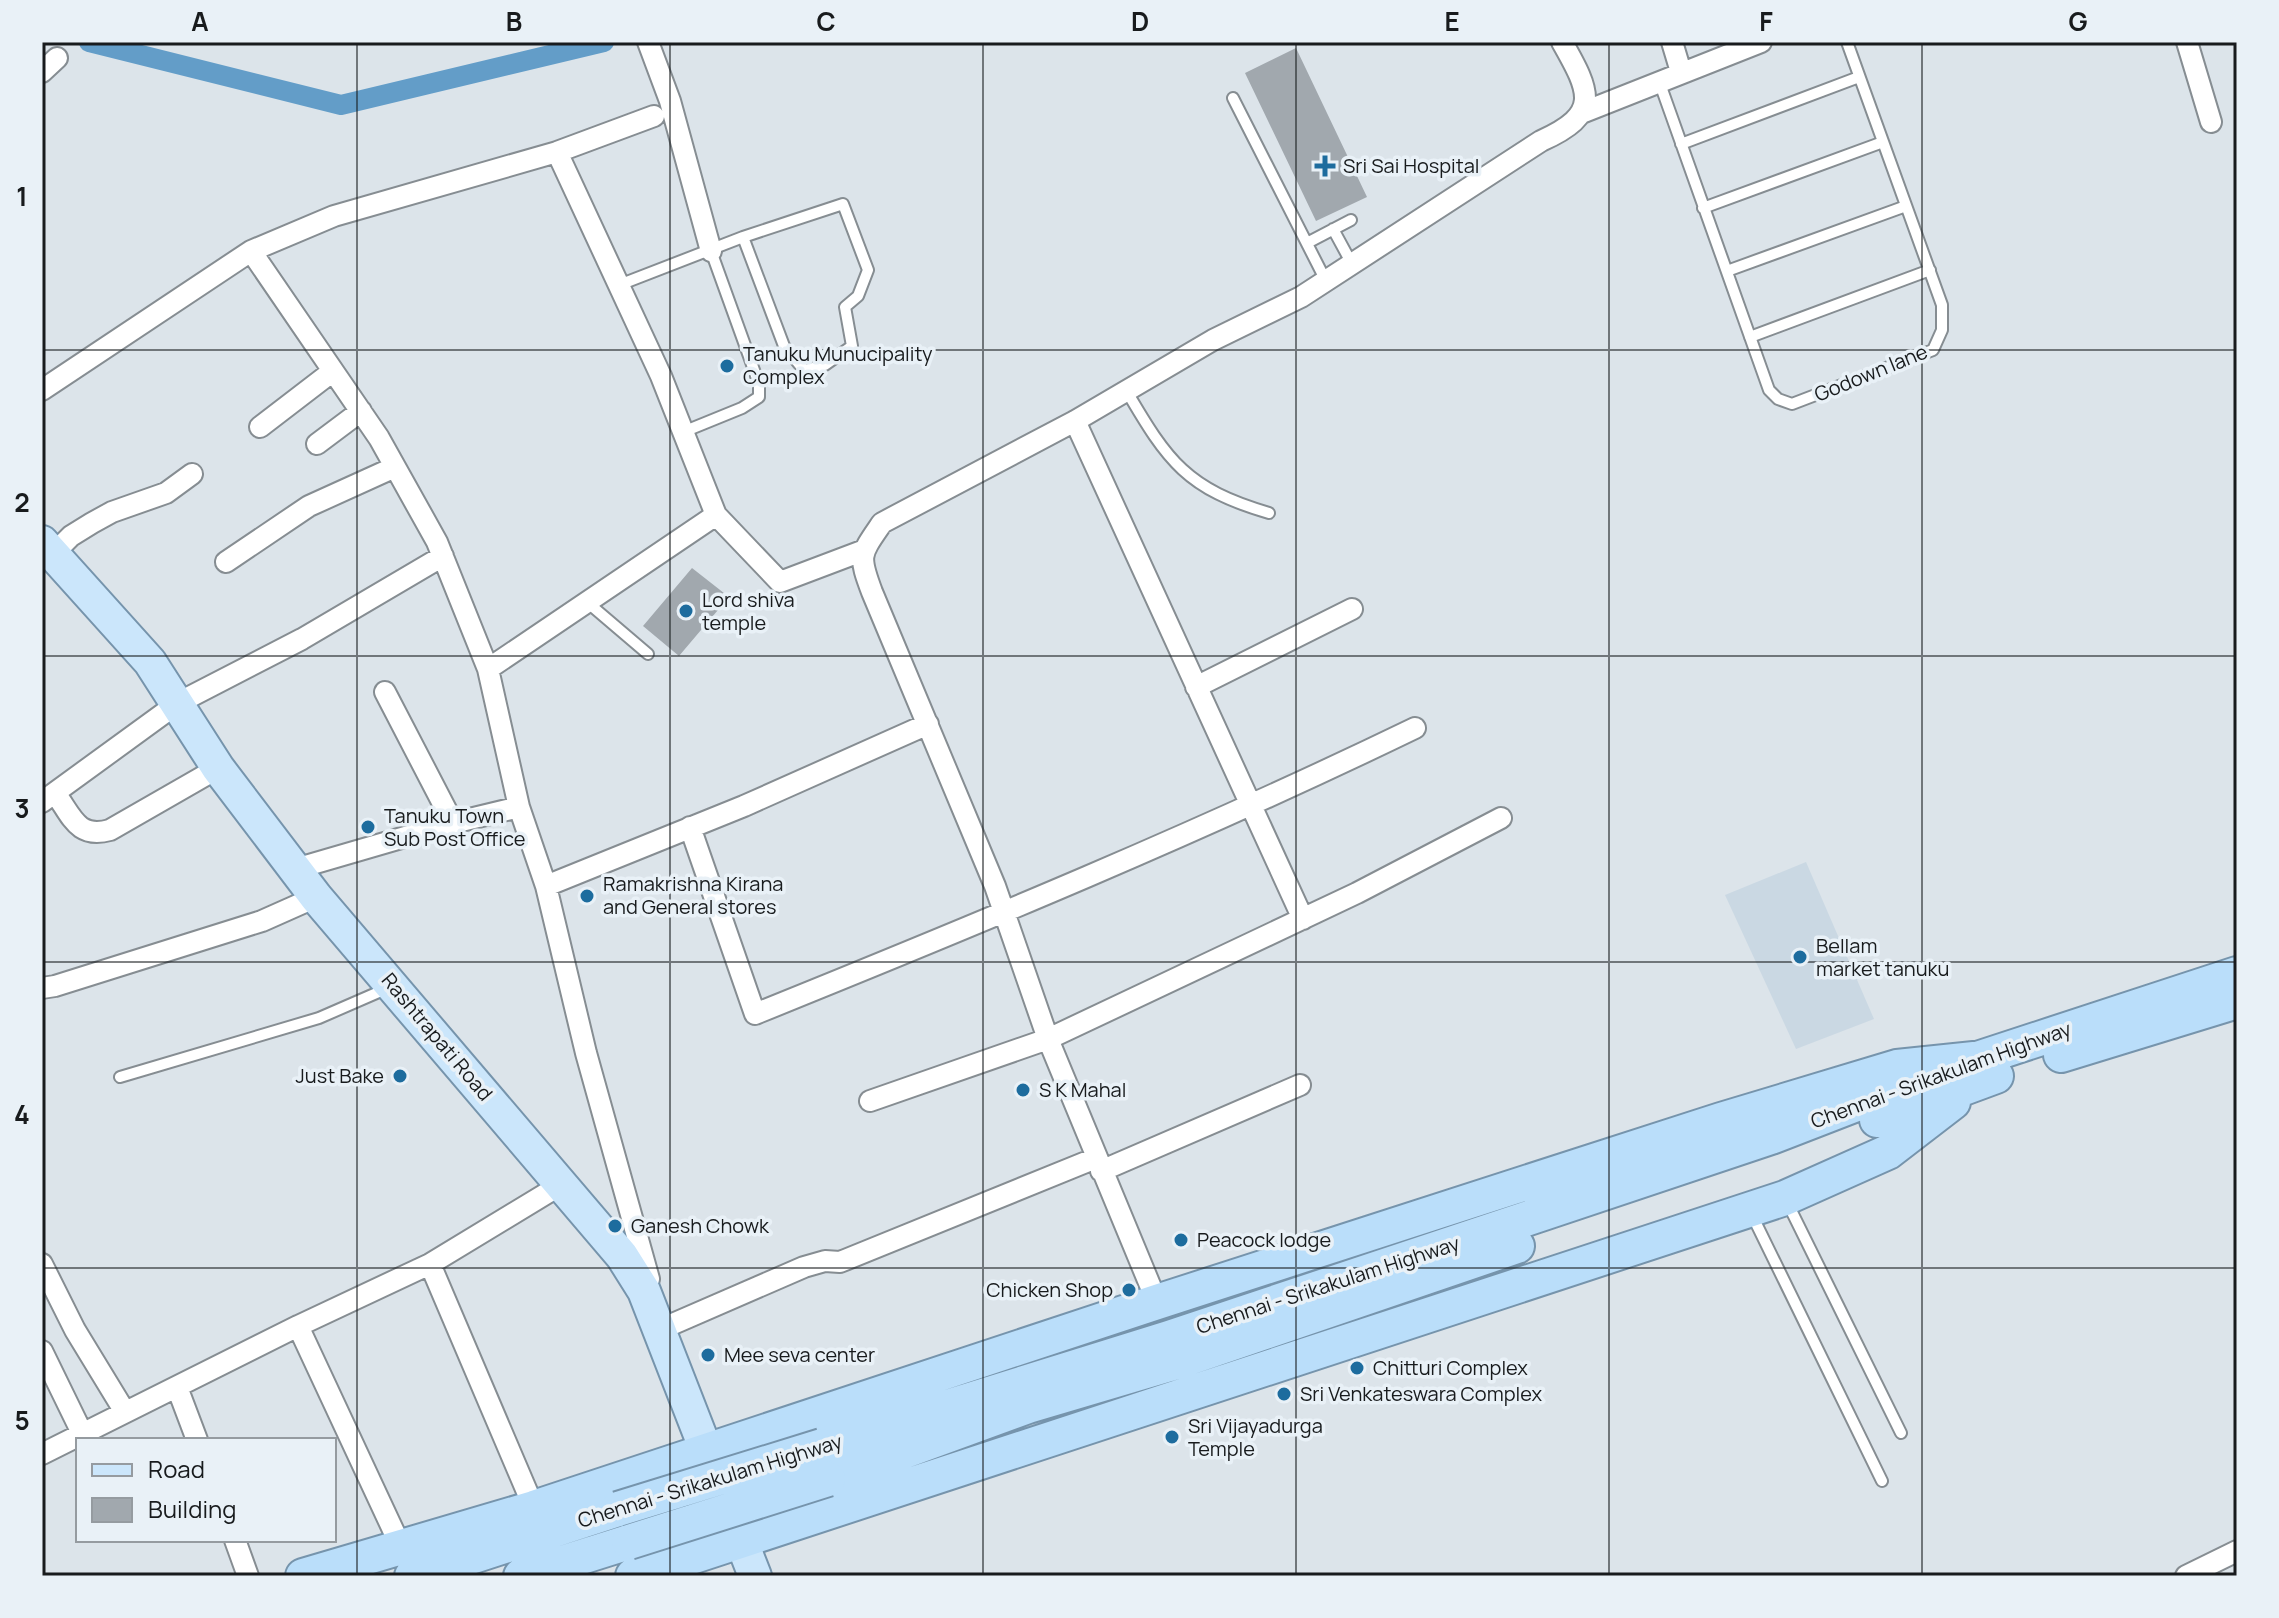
<svg xmlns="http://www.w3.org/2000/svg" width="2279" height="1618" font-family="Manrope,sans-serif">
<rect width="100%" height="100%" fill="#dce4ea"/>
<!-- built -->
<path fill="#cad8e3" d="M 1806,862 L 1874,1019 L 1796,1049 L 1725,895 Z"/>
<g fill="none" stroke-linecap="round" stroke-linejoin="round">
<!-- canal -->
<path stroke="#639dc8" stroke-width="20" d="M 89,42 L 341,105 L 604,42"/>
</g>
<!-- building -->
<path fill="#a1a8ae" d="M 1296,48 L 1367,197 L 1316,221 L 1245,73 Z
M 692,568 L 729,597 L 679,656 L 643,626 Z"/>
<g fill="none" stroke-linecap="round" stroke-linejoin="round">
<!-- service casing -->
<g stroke="#868d92" stroke-width="14">
<path id="service" d="M 1659,81 L 1769,390 L 1778,399 L 1792,404 L 1933,350 L 1942,330 L 1942,305 L 1847,42
M 1233,98 L 1326,281
M 1681,144 L 1859,77
M 1703,208 L 1883,142
M 1333,229 L 1352,264
M 1307,243 L 1351,220
M 1727,271 L 1906,206
M 619,285 L 743,237 L 843,204 L 868,270 L 858,296 L 845,307 L 852,346 L 825,365 L 804,370 L 784,346 L 743,237
M 1750,337 L 1930,270
M 1126,390 C 1168,462 1187,489 1269,513
M 683,432 L 742,408 L 759,397 L 759,384 L 711,251
M 587,602 L 648,654
M 120,1077 L 319,1018 L 388,988
M 1787,1202 L 1901,1433
M 1751,1213 L 1882,1481"/>
</g>
<!-- minor casing -->
<g stroke="#868d92" stroke-width="24">
<path id="minor" d="M 648,42 L 670,101 L 711,251
M 1672,42 L 1681,72
M 2187,42 L 2211,122
M 42,72 L 57,58
M 1584,112 L 1761,42
M 557,152 L 661,376 L 716,515 L 780,582 L 862,551
M 251,251 L 379,438 L 437,542 L 488,669 L 519,807 L 546,886 L 586,1053 L 649,1279 L 646,1287
M 42,390 L 251,251 L 334,216 L 557,152 L 654,116
M 1075,421 L 1303,919
M 260,427 L 333,371
M 317,444 L 361,411
M 53,554 L 71,536 L 92,523 L 112,512 L 166,493 L 192,474
M 226,562 L 309,506 L 395,467
M 488,669 L 716,515
M 1196,687 L 1352,609
M 385,692 L 453,823
M 55,793 C 72,816 77,839 110,830 L 218,768
M 42,802 L 178,703 L 302,639 L 443,556
M 690,827 L 755,1014 C 978,924 1198,833 1415,728
M 295,869 L 453,823 L 519,807
M 546,886 L 744,806 L 928,724
M 42,988 L 55,986 L 262,921 L 316,897
M 870,1101 L 1048,1039 L 1357,893 L 1501,818
M 1101,1171 L 1300,1085
M 42,1264 L 75,1330 L 125,1412
M 430,1264 L 534,1508
M 1157,1302 L 1048,1039 L 995,886 L 872,592 C 858,555 860,555 882,523 L 1075,421 L 1213,340 L 1301,297 L 1541,141 C 1601,114 1591,93 1562,42
M 298,1326 L 401,1547
M 659,1330 L 804,1267 L 825,1261 L 840,1262 L 1096,1158
M 42,1351 L 82,1433
M 177,1387 L 197,1440
M 42,1454 L 298,1326 L 430,1264 L 562,1184
M 235,1540 L 248,1576
M 2186,1576 L 2237,1551"/>
</g>
<!-- primary casing -->
<g stroke="#7694ac" stroke-width="36">
<path id="primary" d="M 42,542 L 150,662 L 218,768 L 316,897 L 622,1256 L 644,1291 L 755,1576"/>
</g>
<!-- trunk casing -->
<g stroke="#7694ac" stroke-width="38">
<path id="trunk" d="M 2061,1055 L 2237,1001
M 1953,1067 L 2237,974
M 1877,1120 L 1996,1076
M 822,1446 L 1169,1338 L 1771,1137 L 1903,1086
M 828,1479 L 1028,1406 L 1180,1361 L 1517,1246
M 303,1576 L 534,1508 L 1157,1302 L 1721,1120 L 1897,1067 L 1974,1059
M 412,1576 L 618,1509
M 521,1576 L 629,1542
M 633,1576 L 1785,1198 L 1888,1152 L 1953,1102"/>
</g>
<!-- service -->
<use href="#service" stroke="#fff" stroke-width="10"/>
<!-- minor -->
<use href="#minor" stroke="#fff" stroke-width="20"/>
<!-- primary -->
<use href="#primary" stroke="#cbe6fb" stroke-width="32"/>
<!-- trunk -->
<use href="#trunk" stroke="#badefa" stroke-width="34"/>
<!-- trunk-bridge casing -->
<g stroke="#7694ac" stroke-width="38" stroke-linecap="butt">
<path id="trunk-bridge" d="M 618,1509 L 822,1446
M 629,1542 L 828,1479"/>
</g>
<!-- trunk-bridge -->
<use href="#trunk-bridge" stroke="#badefa" stroke-width="34"/>
</g>
<!-- grid -->
<path fill="none" stroke="#181b1d" stroke-width="2" stroke-opacity="0.55" d="M 357,42 L 357,1576M 670,42 L 670,1576M 983,42 L 983,1576M 1296,42 L 1296,1576M 1609,42 L 1609,1576M 1922,42 L 1922,1576M 42,350 L 2237,350M 42,656 L 2237,656M 42,962 L 2237,962M 42,1268 L 2237,1268"/>
<!-- markers -->
<g fill="#1d6c9e" stroke="#e9f1f7" stroke-width="3">
<path d="M1321 154h8v8h8v8h-8v8h-8v-8h-8v-8h8z"/>
<circle cx="727" cy="366" r="8"/>
<circle cx="686" cy="611" r="8"/>
<circle cx="368" cy="827" r="8"/>
<circle cx="587" cy="896" r="8"/>
<circle cx="1800" cy="957" r="8"/>
<circle cx="400" cy="1076" r="8"/>
<circle cx="1023" cy="1090" r="8"/>
<circle cx="615" cy="1226" r="8"/>
<circle cx="1181" cy="1240" r="8"/>
<circle cx="1129" cy="1290" r="8"/>
<circle cx="708" cy="1355" r="8"/>
<circle cx="1357" cy="1368" r="8"/>
<circle cx="1284" cy="1394" r="8"/>
<circle cx="1172" cy="1437" r="8"/>
</g>
<g text-anchor="middle" stroke-width="7" stroke-linejoin="round" paint-order="stroke">
<!-- poi labels -->
<g font-size="20" fill="#181b1d" stroke="#e9f1f7" text-anchor="start">
<text x="1343" y="173">Sri Sai Hospital</text>
<text x="743" y="361">Tanuku Munucipality<tspan x="743" dy="23">Complex</tspan></text>
<text x="702" y="607">Lord shiva<tspan x="702" dy="23">temple</tspan></text>
<text x="384" y="823">Tanuku Town<tspan x="384" dy="23">Sub Post Office</tspan></text>
<text x="603" y="891">Ramakrishna Kirana<tspan x="603" dy="23">and General stores</tspan></text>
<text x="1816" y="953">Bellam<tspan x="1816" dy="23">market tanuku</tspan></text>
<text x="384" y="1083" text-anchor="end">Just Bake</text>
<text x="1039" y="1097">S K Mahal</text>
<text x="631" y="1233">Ganesh Chowk</text>
<text x="1197" y="1247">Peacock lodge</text>
<text x="1113" y="1297" text-anchor="end">Chicken Shop</text>
<text x="724" y="1362">Mee seva center</text>
<text x="1373" y="1375">Chitturi Complex</text>
<text x="1300" y="1401">Sri Venkateswara Complex</text>
<text x="1188" y="1433">Sri Vijayadurga<tspan x="1188" dy="23">Temple</tspan></text>
</g>
<!-- street labels -->
<g font-size="20" fill="#181b1d" stroke="#e9f1f7">
<text transform="translate(1871 373) rotate(-22)" y="7">Godown lane</text>
<text transform="translate(437 1037) rotate(50)" y="7">Rashtrapati Road</text>
<text transform="translate(1941 1075) rotate(-20)" y="7">Chennai - Srikakulam Highway</text>
<text transform="translate(1328 1285) rotate(-18)" y="7">Chennai - Srikakulam Highway</text>
<text transform="translate(710 1481) rotate(-17)" y="7">Chennai - Srikakulam Highway</text>
</g>
</g>
<!-- border -->
<rect width="2279" height="1618" fill="none" stroke="#e9f1f7" stroke-width="88"/>
<!-- legend -->
<rect x="76" y="1438" width="260" height="104" fill="#e9f1f7" stroke="#959ba0" stroke-width="2"/>
<rect x="92" y="1464" width="40" height="12" fill="#cbe6fb" stroke="#959ba0" stroke-width="2"/>
<text x="148" y="1478" font-size="24" fill="#181b1d">Road</text>
<rect x="92" y="1498" width="40" height="24" fill="#a1a8ae" stroke="#959ba0" stroke-width="2"/>
<text x="148" y="1518" font-size="24" fill="#181b1d">Building</text>
<rect x="44" y="44" width="2191" height="1530" fill="none" stroke="#181b1d" stroke-width="3"/>
<g font-size="26" text-anchor="middle" font-weight="bold" fill="#181b1d">
<text x="200" y="31">A</text>
<text x="514" y="31">B</text>
<text x="826" y="31">C</text>
<text x="1140" y="31">D</text>
<text x="1452" y="31">E</text>
<text x="1766" y="31">F</text>
<text x="2078" y="31">G</text>
<text x="22" y="206">1</text>
<text x="22" y="512">2</text>
<text x="22" y="818">3</text>
<text x="22" y="1124">4</text>
<text x="22" y="1430">5</text>
</g>
</svg>
